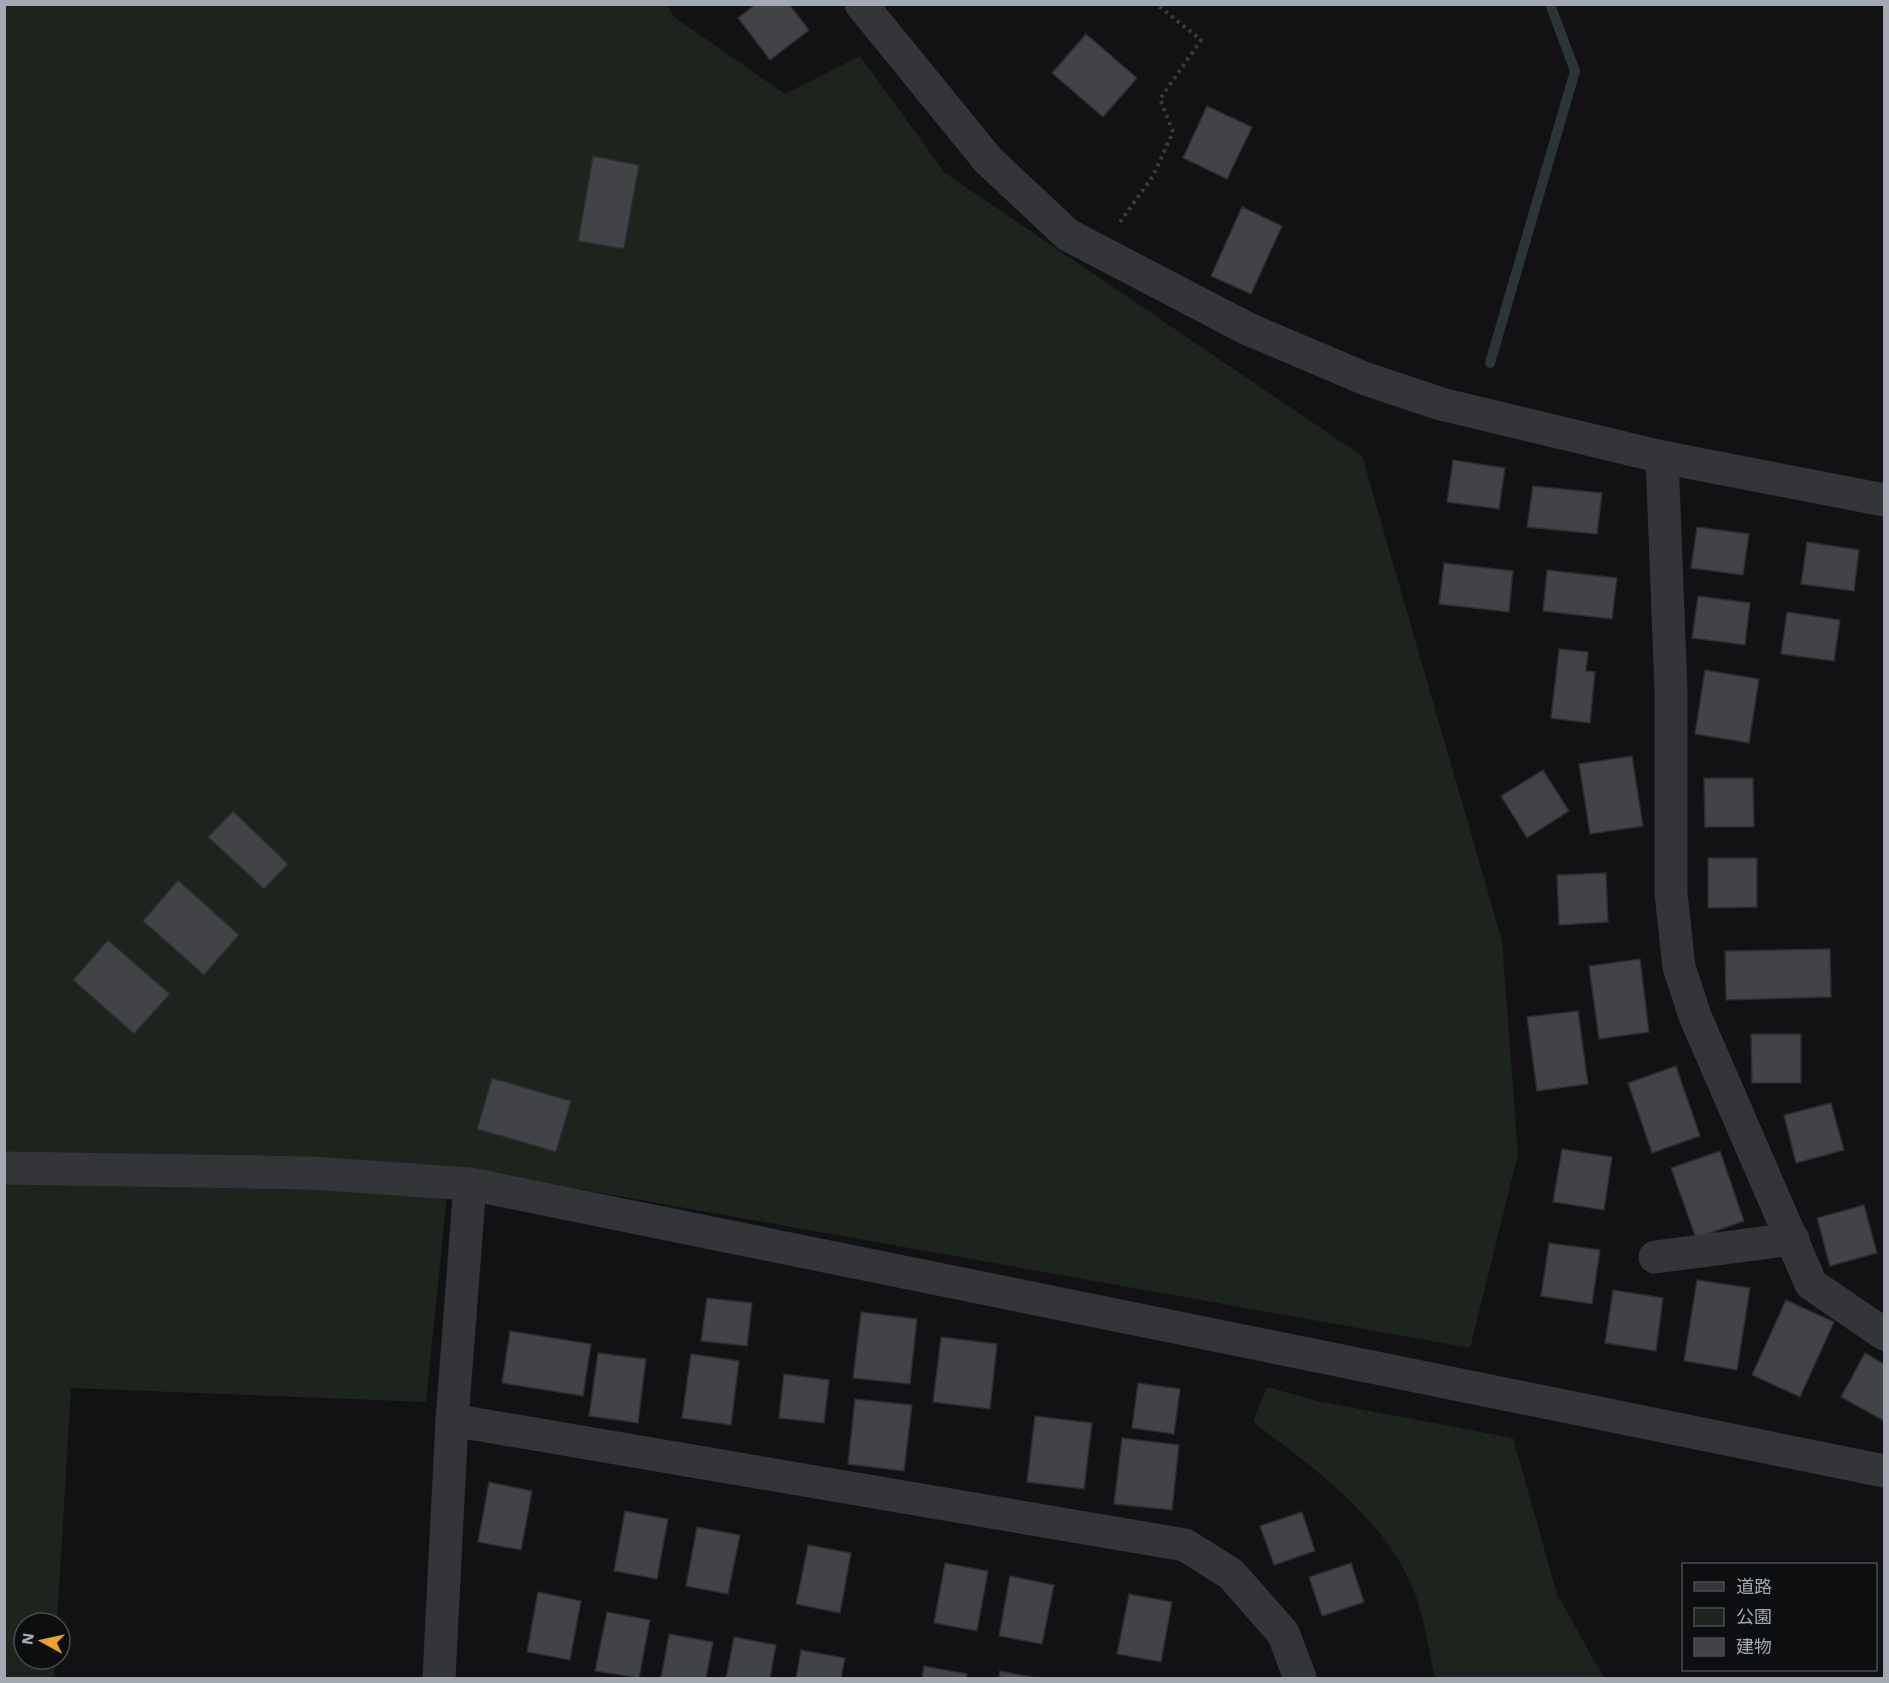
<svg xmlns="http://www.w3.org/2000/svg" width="1889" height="1683" font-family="'Work Sans','Noto Sans JP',sans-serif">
<rect width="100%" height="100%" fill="#121214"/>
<!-- green -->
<path fill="#1d241d" d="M 5,5 L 667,5 L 674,17 L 785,94 L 860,56 L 945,173 L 1362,456 L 1502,941 L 1518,1154 L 1470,1348 L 450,1166 L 426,1402 L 71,1388 L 57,1623 L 24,1623 L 24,1659 L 55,1659 L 54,1678 L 5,1678 Z
M 1267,1387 L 1317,1401 L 1513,1438 L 1557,1594 L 1604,1678 L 1435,1678 C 1429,1651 1425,1620 1415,1593 C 1386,1519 1314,1468 1253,1422 Z"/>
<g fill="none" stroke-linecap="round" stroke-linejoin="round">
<!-- stream -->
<path stroke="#2b3439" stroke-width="10" d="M 1490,363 L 1575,71 L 1550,4"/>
</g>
<!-- building -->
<path fill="#414347" stroke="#2c2d30" stroke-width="1.5" d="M 756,4 L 789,4 L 809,30 L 770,60 L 738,18 Z
M 1086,34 L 1137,78 L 1103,117 L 1052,73 Z
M 1207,106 L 1252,127 L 1227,179 L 1183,158 Z
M 593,156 L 639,165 L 624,249 L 578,241 Z
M 1242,207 L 1282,226 L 1251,294 L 1211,276 Z
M 1453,460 L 1505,468 L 1499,509 L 1447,502 Z
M 1533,486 L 1602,493 L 1597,534 L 1527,527 Z
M 1697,527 L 1749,534 L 1743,575 L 1691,568 Z
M 1807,542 L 1859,550 L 1854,591 L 1801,584 Z
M 1444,563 L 1513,571 L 1509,612 L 1439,604 Z
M 1547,570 L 1617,578 L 1612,619 L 1543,611 Z
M 1698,596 L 1750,603 L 1745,645 L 1692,638 Z
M 1787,612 L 1840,620 L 1834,661 L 1781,654 Z
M 1559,649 L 1588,652 L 1586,671 L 1595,672 L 1590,723 L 1551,718 Z
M 1705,670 L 1759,679 L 1749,743 L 1695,734 Z
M 1632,756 L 1643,826 L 1590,834 L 1579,764 Z
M 1543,770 L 1569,811 L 1527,838 L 1501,796 Z
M 1704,778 L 1753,778 L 1754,827 L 1705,827 Z
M 233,811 L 288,864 L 264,889 L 208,837 Z
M 1708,858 L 1757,858 L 1757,907 L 1708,908 Z
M 1606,873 L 1608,922 L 1559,925 L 1557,875 Z
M 178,880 L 239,935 L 204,975 L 143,921 Z
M 108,940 L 170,994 L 134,1034 L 73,980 Z
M 1830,949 L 1831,997 L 1726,1000 L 1725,951 Z
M 1640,959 L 1649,1032 L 1599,1039 L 1589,966 Z
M 1578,1011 L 1588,1084 L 1537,1091 L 1527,1017 Z
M 1751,1034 L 1801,1034 L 1801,1083 L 1752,1083 Z
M 1676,1066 L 1700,1136 L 1652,1153 L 1628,1083 Z
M 492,1078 L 571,1101 L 556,1152 L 477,1129 Z
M 1831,1103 L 1844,1150 L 1796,1163 L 1784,1115 Z
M 1562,1149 L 1612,1157 L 1604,1210 L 1553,1202 Z
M 1720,1151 L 1744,1221 L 1696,1238 L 1671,1168 Z
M 1864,1205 L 1877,1253 L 1830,1266 L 1817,1218 Z
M 1549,1243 L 1600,1250 L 1592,1304 L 1541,1296 Z
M 1697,1280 L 1750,1288 L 1737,1370 L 1684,1361 Z
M 1613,1290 L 1663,1298 L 1656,1351 L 1605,1343 Z
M 707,1298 L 752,1303 L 747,1346 L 701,1341 Z
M 1786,1300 L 1834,1322 L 1800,1397 L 1752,1375 Z
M 861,1312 L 917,1319 L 910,1384 L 853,1378 Z
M 510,1331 L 591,1344 L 583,1396 L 502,1383 Z
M 941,1337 L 997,1344 L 990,1409 L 933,1402 Z
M 598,1353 L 646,1359 L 638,1423 L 589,1416 Z
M 1865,1353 L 1884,1364 L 1884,1421 L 1841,1397 Z
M 691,1354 L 739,1361 L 731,1425 L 682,1418 Z
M 784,1374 L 829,1380 L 824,1423 L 779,1418 Z
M 1138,1383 L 1180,1389 L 1174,1434 L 1132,1428 Z
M 855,1399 L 912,1405 L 904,1471 L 848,1464 Z
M 1035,1416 L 1092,1423 L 1084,1489 L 1027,1482 Z
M 1122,1438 L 1179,1445 L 1172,1510 L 1114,1504 Z
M 489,1482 L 532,1491 L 521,1550 L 478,1542 Z
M 625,1511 L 668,1519 L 657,1579 L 614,1571 Z
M 1302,1512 L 1315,1551 L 1274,1565 L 1260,1526 Z
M 697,1527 L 740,1535 L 728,1594 L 686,1586 Z
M 808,1545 L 851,1553 L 840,1613 L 796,1604 Z
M 945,1563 L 988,1571 L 977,1631 L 934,1623 Z
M 1351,1563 L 1364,1602 L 1322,1616 L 1309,1577 Z
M 1010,1576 L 1054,1585 L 1042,1644 L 999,1636 Z
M 538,1592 L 581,1601 L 570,1660 L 527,1652 Z
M 1129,1594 L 1172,1602 L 1161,1662 L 1117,1654 Z
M 607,1612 L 650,1620 L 639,1678 L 595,1671 Z
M 669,1634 L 713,1642 L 706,1678 L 661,1678 Z
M 734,1637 L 776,1645 L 770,1678 L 726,1678 Z
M 801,1650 L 845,1658 L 841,1678 L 796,1678 Z
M 924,1666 L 967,1674 L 966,1678 L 922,1678 Z
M 1000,1671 L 1037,1678 L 999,1678 Z"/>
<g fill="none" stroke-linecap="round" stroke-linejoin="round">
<!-- path -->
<path stroke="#3a3c40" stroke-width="4" stroke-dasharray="3 4.5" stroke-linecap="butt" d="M 1120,222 L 1153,176 L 1173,132 L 1160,99 L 1201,40 L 1156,4"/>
<!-- minor -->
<path stroke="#343539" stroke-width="33" d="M 861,4 L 988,160 L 1068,235 L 1248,329 L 1366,379 L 1441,404 L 1662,457 L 1884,500
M 1662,457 L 1671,691 L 1671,893 L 1679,967 L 1695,1016 L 1811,1284 L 1884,1334
M 4,1168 L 310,1173 L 470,1184 L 1884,1471
M 1655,1257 L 1793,1239
M 452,1420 L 1185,1545 L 1231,1574 L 1283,1633 L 1300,1678
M 439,1678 L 452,1420 L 470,1184"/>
</g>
<!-- border -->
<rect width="1889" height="1683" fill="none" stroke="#a4aab4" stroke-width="12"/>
<!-- legend -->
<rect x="1682" y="1563" width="195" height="108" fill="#0d0e0f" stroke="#494c51" stroke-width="1.5"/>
<rect x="1694" y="1582" width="30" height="9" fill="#343539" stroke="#494c51" stroke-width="1.5"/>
<text x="1736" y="1593" font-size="18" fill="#a4aab4">道路</text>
<rect x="1694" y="1608" width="30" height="18" fill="#1d241d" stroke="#494c51" stroke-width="1.5"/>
<text x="1736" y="1623" font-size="18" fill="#a4aab4">公園</text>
<rect x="1694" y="1638" width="30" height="18" fill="#414347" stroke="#494c51" stroke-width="1.5"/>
<text x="1736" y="1653" font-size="18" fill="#a4aab4">建物</text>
<!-- north arrow -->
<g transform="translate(42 1641) rotate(278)"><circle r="28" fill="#0d0e0f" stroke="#494c51" stroke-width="1.5"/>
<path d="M0-4.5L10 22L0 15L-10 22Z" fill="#eca132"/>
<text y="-9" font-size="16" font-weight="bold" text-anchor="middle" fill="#a4aab4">N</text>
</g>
</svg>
